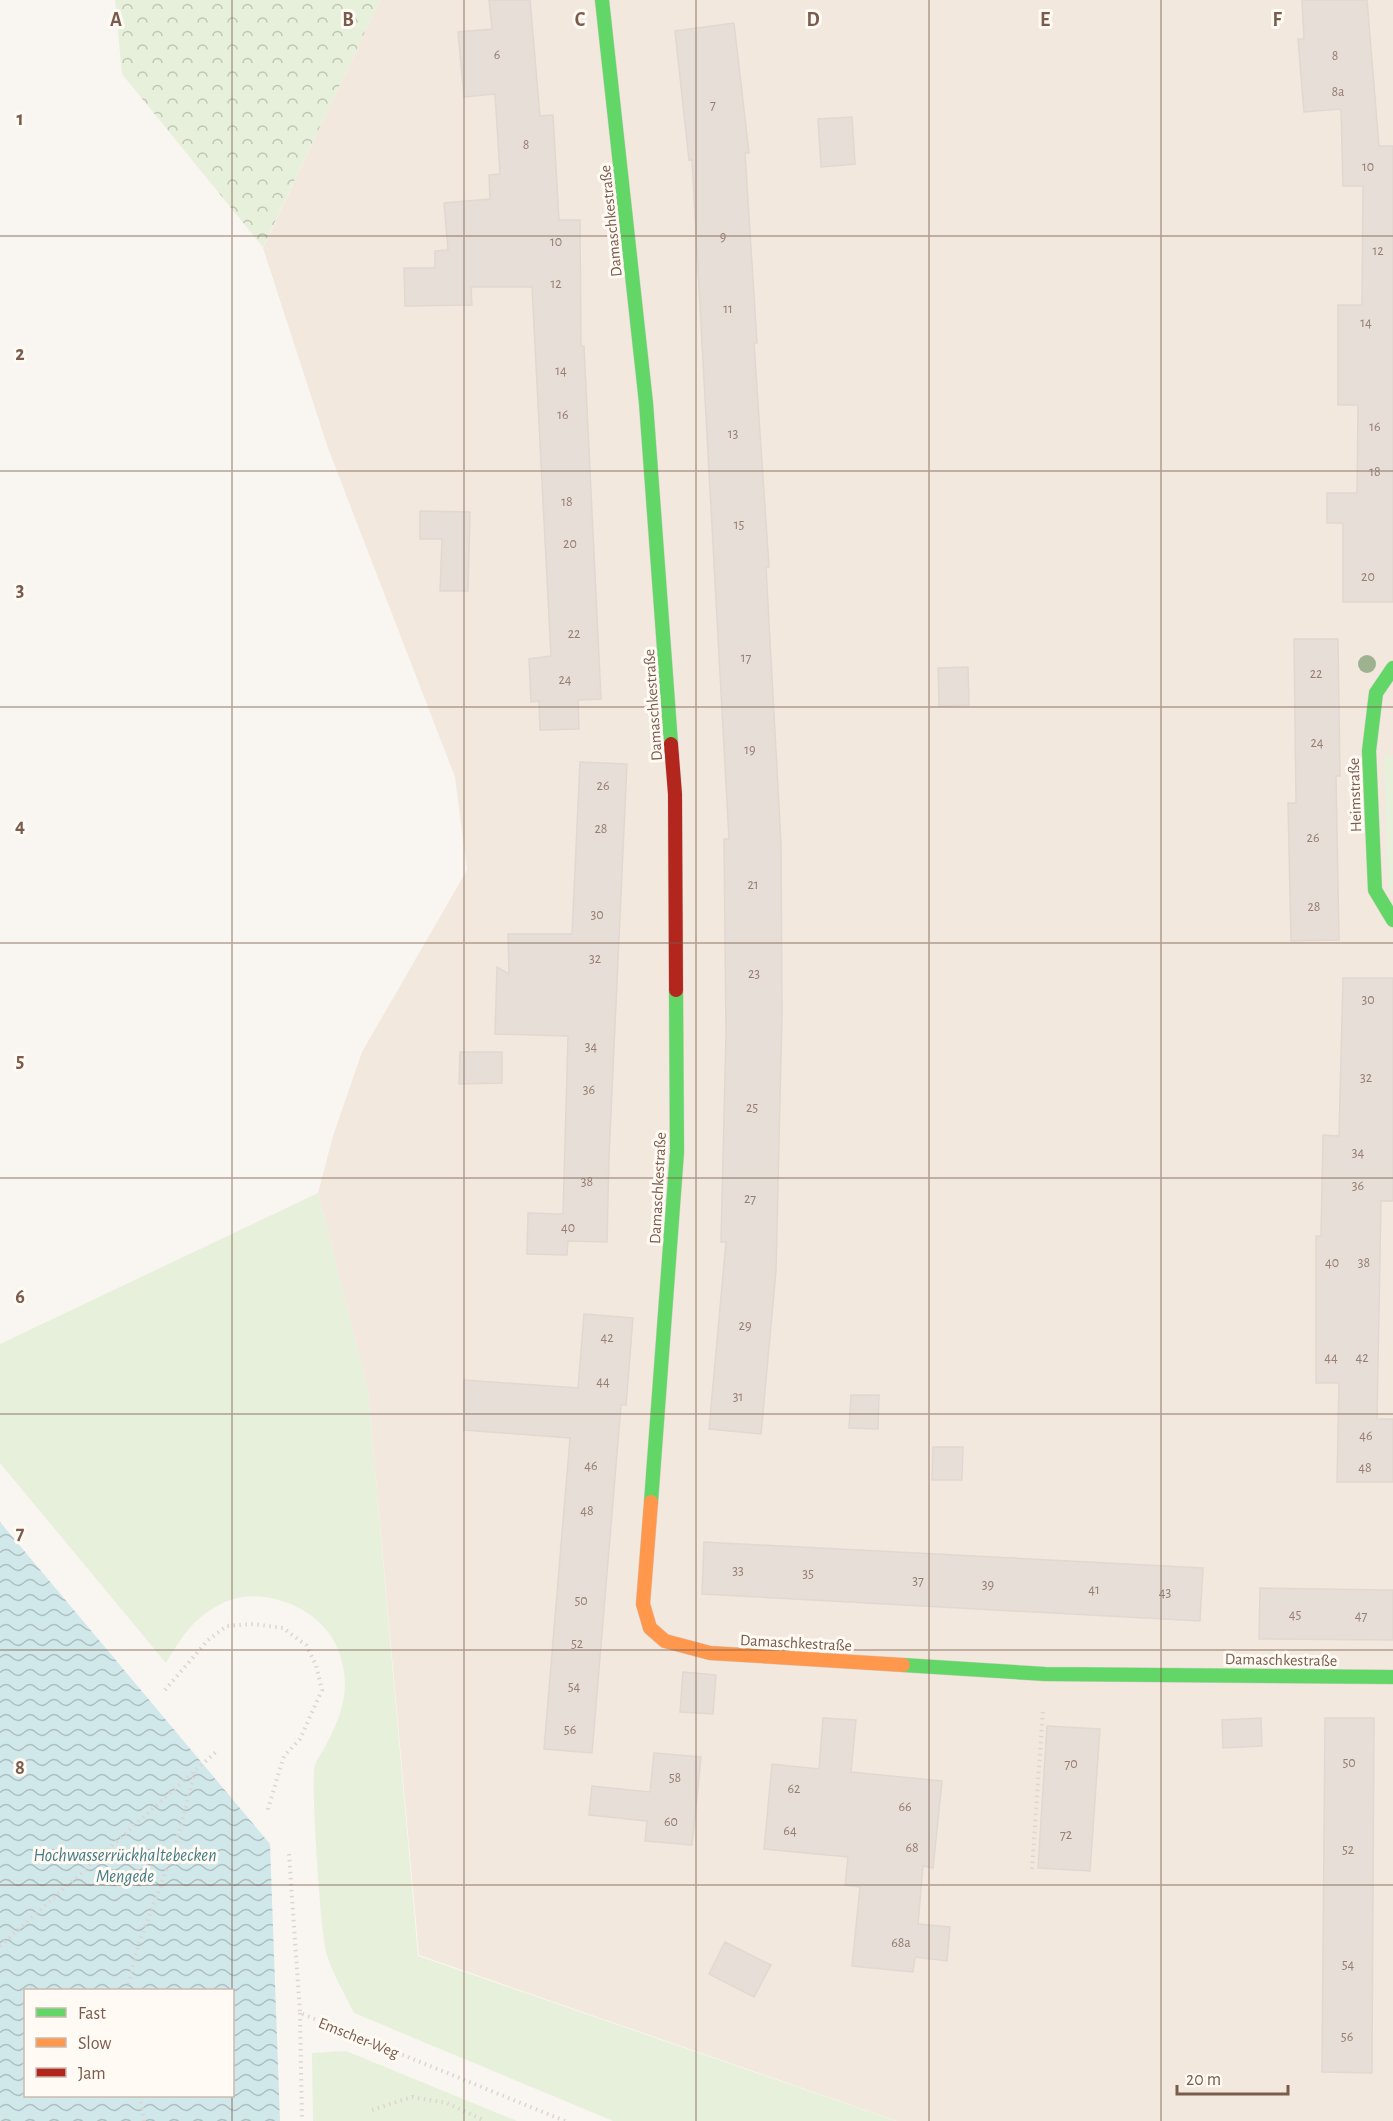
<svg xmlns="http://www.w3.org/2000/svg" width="1393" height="2121" font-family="'Alegreya Sans',sans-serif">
<defs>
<pattern id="forest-crowns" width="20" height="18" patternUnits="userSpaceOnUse" patternTransform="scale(1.5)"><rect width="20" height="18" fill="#e7f0db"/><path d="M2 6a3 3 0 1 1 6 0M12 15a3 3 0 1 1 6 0" fill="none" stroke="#c0c6b4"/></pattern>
<pattern id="water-waves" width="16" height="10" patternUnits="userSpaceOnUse" patternTransform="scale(1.5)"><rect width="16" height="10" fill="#d0e8ea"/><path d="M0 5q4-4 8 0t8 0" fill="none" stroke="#aebfc0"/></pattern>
</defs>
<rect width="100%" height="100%" fill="#f9f5f0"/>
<!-- residential -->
<path fill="#f2e8de" d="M 380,0 L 1393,0 L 1393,2121 L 897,2121 L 419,1955 L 368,1391 L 318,1193 L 333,1136 L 362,1052 L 467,870 L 455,777 L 328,448 L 263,248 Z"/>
<!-- grass -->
<path fill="#e7f0db" d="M 1384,755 L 1393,755 L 1393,894 L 1388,885 Z
M 318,1193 L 368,1391 L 418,1956 L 896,2121 L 613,2121 L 354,2013 C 345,1994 333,1975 327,1955 C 321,1938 310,1780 315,1765 C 317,1758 323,1752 326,1745 C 342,1714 351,1690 340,1655 C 327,1610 263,1582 221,1604 C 193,1618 181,1638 166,1663 L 0,1463 L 0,1344 Z
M 346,2051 L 517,2121 L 313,2121 L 312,2053 Z"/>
<!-- forest -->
<path fill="url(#forest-crowns)" d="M 115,0 L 380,0 L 263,247 L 122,74 Z"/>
<!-- water -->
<path fill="url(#water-waves)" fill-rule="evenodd" d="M 0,1522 L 270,1844 L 280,2121 L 0,2121 ZM 26,1990 L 232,1990 L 232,2096 L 26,2096 Z"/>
<!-- building -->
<path fill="#e6ded7" stroke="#e2d8d2" stroke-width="1.5" d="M 489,0 L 530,0 L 540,116 L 553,115 L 559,220 L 580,220 L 581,346 L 584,346 L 601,699 L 578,700 L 579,729 L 540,730 L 539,701 L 531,702 L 529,659 L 551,656 L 532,287 L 471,287 L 472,305 L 405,306 L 404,268 L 435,268 L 435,251 L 448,250 L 444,203 L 490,199 L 489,175 L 500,174 L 495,94 L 464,97 L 458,32 L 492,29 Z
M 1302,0 L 1367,0 L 1379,146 L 1393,146 L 1393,602 L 1343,602 L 1343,523 L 1327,523 L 1327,493 L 1357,493 L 1358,405 L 1338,405 L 1338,305 L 1362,305 L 1363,186 L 1343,186 L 1341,109 L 1304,112 L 1298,39 L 1304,39 Z
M 734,23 L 749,153 L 745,153 L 757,343 L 754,343 L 769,567 L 766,567 L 781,843 L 782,1015 L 776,1271 L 761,1434 L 709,1429 L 726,1242 L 721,1242 L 726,1034 L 724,839 L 729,839 L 692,159 L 689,160 L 675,31 Z
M 852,117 L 855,164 L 821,167 L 818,119 Z
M 420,511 L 470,512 L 468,591 L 440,591 L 442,539 L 420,539 Z
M 1294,639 L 1338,639 L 1340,776 L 1336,776 L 1339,940 L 1291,941 L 1288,803 L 1296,803 Z
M 968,667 L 969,705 L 939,706 L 938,668 Z
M 580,762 L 627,764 L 609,1156 L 607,1242 L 568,1241 L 567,1255 L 527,1254 L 528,1213 L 563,1214 L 568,1036 L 495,1034 L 497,967 L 509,974 L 508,934 L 572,934 Z
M 1343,978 L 1393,978 L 1393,1201 L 1381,1201 L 1377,1419 L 1393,1419 L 1393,1482 L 1337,1482 L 1339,1383 L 1316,1383 L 1316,1236 L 1321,1236 L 1323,1135 L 1339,1136 Z
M 460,1052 L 502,1052 L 502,1083 L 459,1084 Z
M 584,1314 L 633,1318 L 626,1405 L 621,1405 L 592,1753 L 544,1749 L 570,1438 L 464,1430 L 464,1380 L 578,1388 Z
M 851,1395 L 879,1395 L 878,1429 L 849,1428 Z
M 933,1447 L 963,1447 L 962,1480 L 932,1480 Z
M 704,1542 L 1203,1568 L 1200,1621 L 702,1594 Z
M 1260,1588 L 1393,1590 L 1393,1640 L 1259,1639 Z
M 683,1672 L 716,1675 L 713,1714 L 680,1712 Z
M 823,1718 L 856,1720 L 851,1772 L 942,1781 L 933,1868 L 923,1866 L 918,1924 L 950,1927 L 947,1961 L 915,1957 L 913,1972 L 852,1966 L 860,1887 L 845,1885 L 848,1857 L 764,1849 L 772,1764 L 819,1769 Z
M 1261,1718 L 1262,1746 L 1223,1748 L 1222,1720 Z
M 1325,1718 L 1374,1718 L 1372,2073 L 1322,2072 Z
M 1047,1726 L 1100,1729 L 1090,1871 L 1038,1868 Z
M 654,1753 L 701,1757 L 692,1845 L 645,1841 L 647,1821 L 589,1815 L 592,1786 L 650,1792 Z
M 725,1942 L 771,1965 L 754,1997 L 709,1974 Z"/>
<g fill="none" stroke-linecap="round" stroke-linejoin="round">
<!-- fast casing -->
<g stroke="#d9d2cb" stroke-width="15">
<path id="fast" d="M 602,0 L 646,403 L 671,744
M 1393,668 L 1376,693 L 1369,751 L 1375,890 L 1393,920
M 651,1502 L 677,1152 L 676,990
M 903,1665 L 1045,1674 L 1393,1677"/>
</g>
<!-- slow casing -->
<g stroke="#d9d2cb" stroke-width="15">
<path id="slow" d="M 651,1502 L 643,1604 L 650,1628 L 665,1641 L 710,1653 L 903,1665"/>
</g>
<!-- jam casing -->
<g stroke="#d9d2cb" stroke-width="15">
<path id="jam" d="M 671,744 L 675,794 L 676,990"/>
</g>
<!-- path -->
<path stroke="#dcd5d0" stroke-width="4" stroke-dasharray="1.5 4.5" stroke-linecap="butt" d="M 165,1690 L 208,1640 L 227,1626 L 253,1624 L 283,1628 L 306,1645 L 316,1665 L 322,1690 L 300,1739 L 284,1756 L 267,1812
M 289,1854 L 300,2013 L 565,2121
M 1032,1869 L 1043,1710
M 0,1946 L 218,1750
M 127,1990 L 138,1946 L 175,1847 L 195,1772
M 300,2013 L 302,2121
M 140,2096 L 144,2121
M 372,2110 L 412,2097 L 447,2103 L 485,2121"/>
<!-- fast -->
<use href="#fast" stroke="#63d668" stroke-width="14"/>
<!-- slow -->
<use href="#slow" stroke="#ff974d" stroke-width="14"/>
<!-- jam -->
<use href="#jam" stroke="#b3261e" stroke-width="14"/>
</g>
<!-- trees -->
<circle fill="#9eb190" cx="1367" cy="664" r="9"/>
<!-- grid -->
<path fill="none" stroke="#7a5c4d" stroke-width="1.5" stroke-opacity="0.55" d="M 232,0 L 232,1990M 464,0 L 464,2121M 696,0 L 696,2121M 929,0 L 929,2121M 1161,0 L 1161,2121M 0,236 L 1393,236M 0,471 L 1393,471M 0,707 L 1393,707M 0,943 L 1393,943M 0,1178 L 1393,1178M 0,1414 L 1393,1414M 0,1650 L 1393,1650M 0,1885 L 1393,1885M 232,2096 L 232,2121"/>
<g text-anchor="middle" stroke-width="6" stroke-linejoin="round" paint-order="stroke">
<!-- number labels -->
<g font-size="14" fill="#977e72">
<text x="497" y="59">6</text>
<text x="1335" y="60">8</text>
<text x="1338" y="96">8a</text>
<text x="713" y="109">7</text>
<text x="526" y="149">8</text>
<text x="1368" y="171">10</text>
<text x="723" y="241">9</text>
<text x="556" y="246">10</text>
<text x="1378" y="255">12</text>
<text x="556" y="288">12</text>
<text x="728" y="313">11</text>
<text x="1366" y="327">14</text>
<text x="561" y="375">14</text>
<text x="563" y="419">16</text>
<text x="1375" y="431">16</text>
<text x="733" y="438">13</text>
<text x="1375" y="476">18</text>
<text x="567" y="506">18</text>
<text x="739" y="529">15</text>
<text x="570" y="548">20</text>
<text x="1368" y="581">20</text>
<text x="574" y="638">22</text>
<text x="746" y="662">17</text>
<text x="1316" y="678">22</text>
<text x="565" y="684">24</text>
<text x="1317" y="747">24</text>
<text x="750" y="754">19</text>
<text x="603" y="790">26</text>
<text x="601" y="833">28</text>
<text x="1313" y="842">26</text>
<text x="753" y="889">21</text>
<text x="1314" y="911">28</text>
<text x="597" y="919">30</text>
<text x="595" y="963">32</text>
<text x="754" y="978">23</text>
<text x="1368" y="1004">30</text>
<text x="591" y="1051">34</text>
<text x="1366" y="1082">32</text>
<text x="589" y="1094">36</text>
<text x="752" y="1112">25</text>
<text x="1358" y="1157">34</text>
<text x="587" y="1186">38</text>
<text x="1358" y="1190">36</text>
<text x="750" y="1203">27</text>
<text x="568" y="1232">40</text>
<text x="1332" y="1267">40</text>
<text x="1364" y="1267">38</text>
<text x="745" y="1330">29</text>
<text x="607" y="1342">42</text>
<text x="1331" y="1362">44</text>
<text x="1362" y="1362">42</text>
<text x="603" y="1386">44</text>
<text x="738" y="1401">31</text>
<text x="1366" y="1440">46</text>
<text x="591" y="1470">46</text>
<text x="1365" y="1472">48</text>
<text x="587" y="1515">48</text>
<text x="738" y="1575">33</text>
<text x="808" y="1578">35</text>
<text x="918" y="1585">37</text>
<text x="988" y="1589">39</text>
<text x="1094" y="1594">41</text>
<text x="1165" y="1597">43</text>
<text x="581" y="1605">50</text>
<text x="1295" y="1619">45</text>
<text x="1361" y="1620">47</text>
<text x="577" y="1648">52</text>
<text x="574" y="1691">54</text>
<text x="570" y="1734">56</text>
<text x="1349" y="1767">50</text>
<text x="1071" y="1768">70</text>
<text x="675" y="1782">58</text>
<text x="794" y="1793">62</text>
<text x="905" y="1811">66</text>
<text x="671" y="1826">60</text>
<text x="790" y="1835">64</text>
<text x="1066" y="1839">72</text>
<text x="912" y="1852">68</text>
<text x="1348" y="1854">52</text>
<text x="901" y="1947">68a</text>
<text x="1348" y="1969">54</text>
<text x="1347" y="2041">56</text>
</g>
<!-- street labels -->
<g font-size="16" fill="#7a5c4d" stroke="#fffaf3">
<text transform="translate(610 221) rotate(-96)" y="6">Damaschkestraße</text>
<text transform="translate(652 705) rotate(-94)" y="6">Damaschkestraße</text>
<text transform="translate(1354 795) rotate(-92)" y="6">Heimstraße</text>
<text transform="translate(657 1188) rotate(-87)" y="6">Damaschkestraße</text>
<text transform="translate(796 1642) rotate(3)" y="6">Damaschkestraße</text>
<text transform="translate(1281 1659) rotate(1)" y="6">Damaschkestraße</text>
<text transform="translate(359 2037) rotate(22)" y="6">Emscher-Weg</text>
</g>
<!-- water labels -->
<g font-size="18" font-style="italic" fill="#437c86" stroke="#fffaf3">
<text x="125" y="1861">Hochwasserrückhaltebecken<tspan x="125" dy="21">Mengede</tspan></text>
</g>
</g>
<g font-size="20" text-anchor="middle" font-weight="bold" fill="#7a5c4d" stroke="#fffaf3" stroke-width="6" stroke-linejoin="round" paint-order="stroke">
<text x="116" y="26">A</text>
<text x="348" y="26">B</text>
<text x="580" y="26">C</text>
<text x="813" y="26">D</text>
<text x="1045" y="26">E</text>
<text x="1277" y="26">F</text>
<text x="20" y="125">1</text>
<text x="20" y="360">2</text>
<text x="20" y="596">3</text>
<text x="20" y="832">4</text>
<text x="20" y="1067">5</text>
<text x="20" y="1303">6</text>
<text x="20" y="1539">7</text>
<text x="20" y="1774">8</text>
</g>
<!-- legend -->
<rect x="24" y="1989" width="210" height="108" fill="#fffaf3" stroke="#cabbb1" stroke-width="1.5"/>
<rect x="36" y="2008" width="30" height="9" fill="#63d668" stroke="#cabbb1" stroke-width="1.5"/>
<text x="78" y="2019" font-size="18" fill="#7a5c4d">Fast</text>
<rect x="36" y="2038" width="30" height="9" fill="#ff974d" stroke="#cabbb1" stroke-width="1.5"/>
<text x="78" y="2049" font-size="18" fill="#7a5c4d">Slow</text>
<rect x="36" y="2068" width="30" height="9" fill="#b3261e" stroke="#cabbb1" stroke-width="1.5"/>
<text x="78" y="2079" font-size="18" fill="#7a5c4d">Jam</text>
<!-- scale -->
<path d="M1177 2085v9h111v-9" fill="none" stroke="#7a5c4d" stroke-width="3"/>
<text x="1186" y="2085" font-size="18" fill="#7a5c4d" stroke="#fffaf3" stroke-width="4.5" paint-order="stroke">20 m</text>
</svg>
